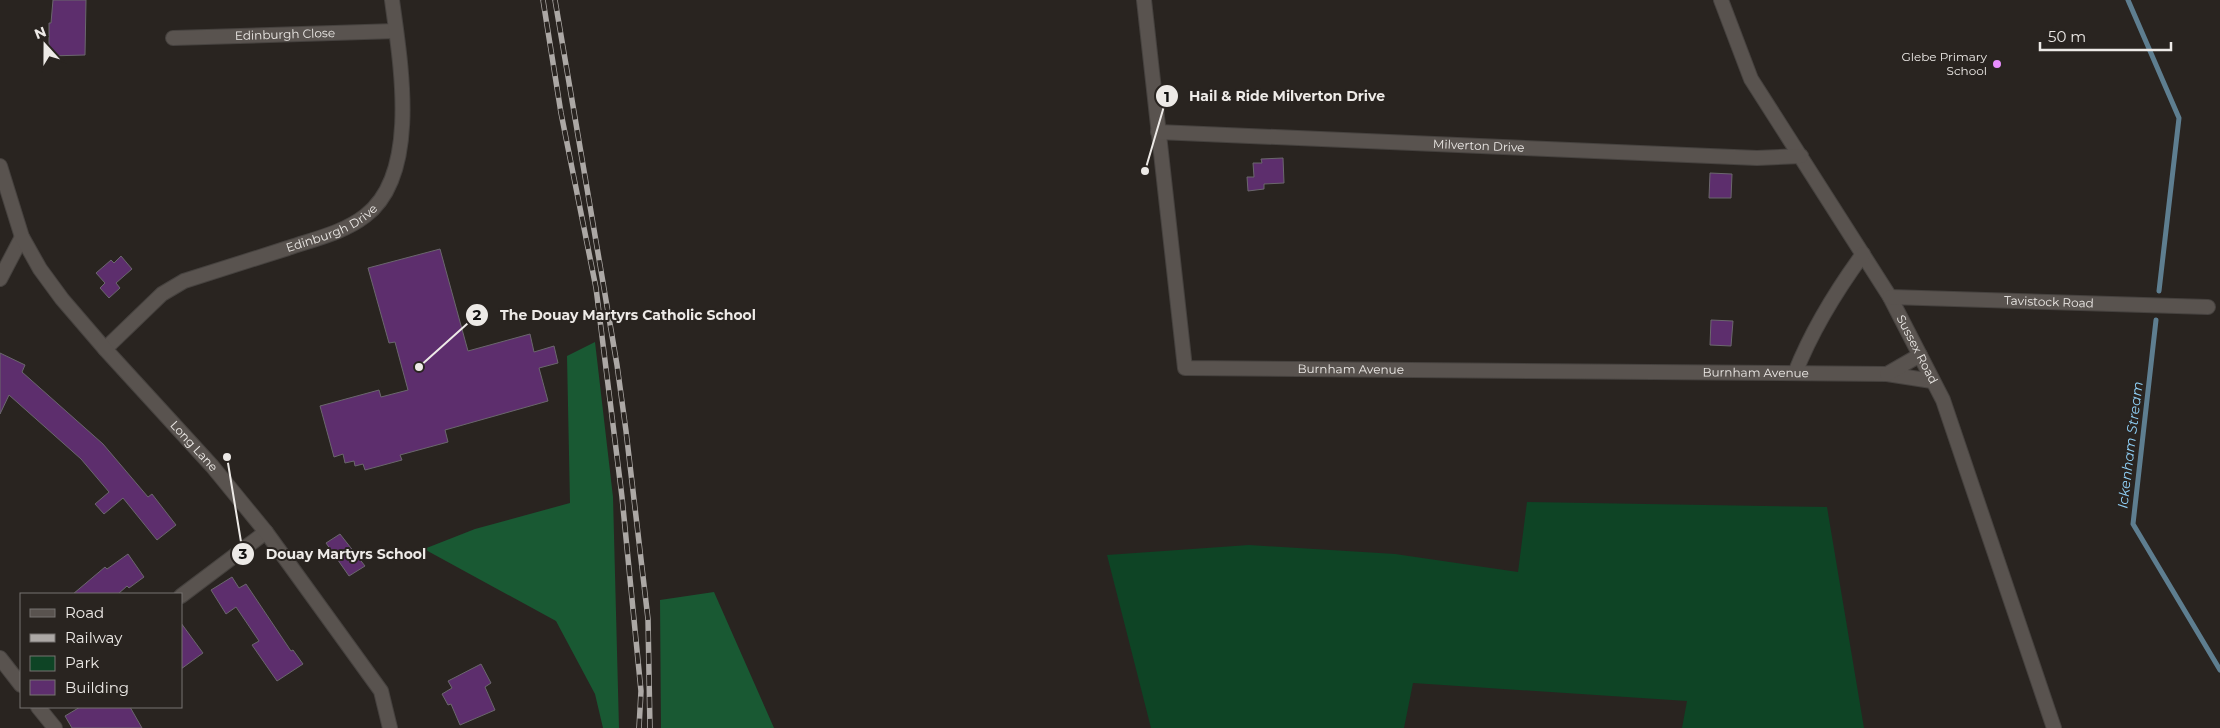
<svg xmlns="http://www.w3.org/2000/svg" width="2220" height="728" font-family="Montserrat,sans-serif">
<rect width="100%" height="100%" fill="#292420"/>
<!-- green -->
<path fill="#0e4425" d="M 1527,502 L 1827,507 L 1864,728 L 1682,728 L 1687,701 L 1413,683 L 1404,728 L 1151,728 L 1107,555 L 1249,545 L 1395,554 L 1518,572 Z"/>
<!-- forest -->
<path fill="#195933" d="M 595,342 L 613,497 L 619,728 L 603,728 L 595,694 L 556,621 L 424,549 L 475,529 L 570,503 L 567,356 Z
M 714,592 L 774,728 L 661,728 L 660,600 Z"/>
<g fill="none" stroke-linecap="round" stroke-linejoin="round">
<!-- stream -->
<path stroke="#5e7e90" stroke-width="5" d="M 2128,0 L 2179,118 L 2159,291
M 2156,320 L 2133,524 L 2220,670"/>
</g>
<!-- building -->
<path fill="#5d2e6d" stroke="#6b676d" d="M 53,0 L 86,0 L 85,55 L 49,56 L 49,23 L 51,23 Z
M 1283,158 L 1284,183 L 1264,184 L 1264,189 L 1248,191 L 1247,177 L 1254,177 L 1253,163 L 1262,163 L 1261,159 Z
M 1710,173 L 1732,174 L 1731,198 L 1709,198 Z
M 440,249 L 468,351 L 530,334 L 534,352 L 554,346 L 558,363 L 539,368 L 548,401 L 445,430 L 448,442 L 400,455 L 402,460 L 365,470 L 363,464 L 355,466 L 354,461 L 345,463 L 343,454 L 334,457 L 320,406 L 379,390 L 381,397 L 408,390 L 395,342 L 389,343 L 368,268 Z
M 121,256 L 132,269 L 116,283 L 120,288 L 109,298 L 100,288 L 105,283 L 96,273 L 111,260 L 114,263 Z
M 1711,320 L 1733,321 L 1731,346 L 1710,345 Z
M 0,353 L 25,365 L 22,372 L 103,444 L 148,497 L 152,494 L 176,525 L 157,540 L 123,498 L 104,514 L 95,504 L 109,492 L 81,459 L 9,395 L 0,414 Z
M 340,534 L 365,566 L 349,576 L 326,543 Z
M 128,554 L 144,577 L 129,588 L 127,586 L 118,594 L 73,594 L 105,567 L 107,569 Z
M 232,577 L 239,588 L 246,584 L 291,651 L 293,650 L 303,664 L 277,681 L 252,645 L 259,641 L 236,607 L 226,614 L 211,590 Z
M 181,623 L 203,653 L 181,669 Z
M 481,664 L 491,683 L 485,687 L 495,710 L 460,725 L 451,704 L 448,705 L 442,694 L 452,688 L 448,681 Z
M 80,707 L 130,707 L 142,728 L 72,728 L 65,716 Z"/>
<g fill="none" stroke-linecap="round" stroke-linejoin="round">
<!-- minor casing -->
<g stroke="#46423f" stroke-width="16">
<g id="minor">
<path id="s1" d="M 1144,0 L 1185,368 L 1887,374 L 1932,381"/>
<path id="s2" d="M 1721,0 L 1751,79 L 1890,297 L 1943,400 L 2054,728"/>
<path id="s3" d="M 173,38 L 396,31"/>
<path id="s4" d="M 1158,132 L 1757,158 L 1801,156"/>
<path d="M 0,279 L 22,237"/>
<path id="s5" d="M 1890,297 L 2208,307"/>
<path id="s6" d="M 105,349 L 162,294 L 184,281 C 219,270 254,259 288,248 C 314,239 343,233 365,216 C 421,174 400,60 392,0"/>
<path d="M 1795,373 C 1812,330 1836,291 1863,254"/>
<path d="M 1887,374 L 1920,355"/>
<path d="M 181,596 L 266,532"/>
<path d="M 0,658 L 21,685"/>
<path d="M 38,707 L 55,728"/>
</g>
</g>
<!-- secondary casing -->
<g stroke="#46423f" stroke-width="16">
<g id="secondary">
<path id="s7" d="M 0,166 L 22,237 L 40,269 L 62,299 L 105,349 L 212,466 L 266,532 L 381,691 L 390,728"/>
</g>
</g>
<!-- minor -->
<use href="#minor" stroke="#59534f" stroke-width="14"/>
<!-- secondary -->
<use href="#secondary" stroke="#59534f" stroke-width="14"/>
<!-- rail casing -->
<g stroke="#aca8a5" stroke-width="5.5">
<path id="rail" d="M 543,0 L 561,113 L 596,288 L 622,497 L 641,691 L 639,728
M 555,0 L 617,365 L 626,431 L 648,619 L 650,728"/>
</g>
<!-- rail -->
<use href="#rail" stroke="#292420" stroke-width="4" stroke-dasharray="11" stroke-linecap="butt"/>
</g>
<!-- markers -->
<circle fill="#e98dfe" stroke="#292420" stroke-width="2" cx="1997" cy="64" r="5"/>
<g text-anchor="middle" stroke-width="4" stroke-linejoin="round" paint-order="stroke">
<!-- street labels -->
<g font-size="12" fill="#edeae7" stroke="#292420">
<text dy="4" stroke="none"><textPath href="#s3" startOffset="112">Edinburgh Close</textPath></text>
<text dy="4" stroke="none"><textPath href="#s4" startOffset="321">Milverton Drive</textPath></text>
<text dy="4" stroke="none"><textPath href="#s6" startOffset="262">Edinburgh Drive</textPath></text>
<text dy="4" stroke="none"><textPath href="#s5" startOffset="159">Tavistock Road</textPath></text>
<text dy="4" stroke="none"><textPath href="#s2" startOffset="402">Sussex Road</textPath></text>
<text dy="4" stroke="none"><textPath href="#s1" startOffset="536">Burnham Avenue</textPath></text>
<text dy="4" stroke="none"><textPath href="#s1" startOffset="941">Burnham Avenue</textPath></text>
<text dy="4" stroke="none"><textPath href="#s7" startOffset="346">Long Lane</textPath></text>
</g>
<!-- poi labels -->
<g font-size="12" fill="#edeae7" stroke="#292420" text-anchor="end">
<text x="1987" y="61">Glebe Primary<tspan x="1987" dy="14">School</tspan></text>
</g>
<!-- water labels -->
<g font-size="14" font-style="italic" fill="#91d2f9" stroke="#292420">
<text transform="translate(2130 445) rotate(-83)" y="5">Ickenham Stream</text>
</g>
</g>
<!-- callouts -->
<path fill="none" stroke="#edeae7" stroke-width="2" d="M1145 171L1167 96M419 367L477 315M227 457L243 554"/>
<g fill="#edeae7" stroke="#292420" stroke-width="2">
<circle cx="1145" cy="171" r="5"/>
<circle cx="419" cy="367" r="5"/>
<circle cx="227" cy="457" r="5"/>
<circle cx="1167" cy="96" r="12"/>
<circle cx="477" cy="315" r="12"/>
<circle cx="243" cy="554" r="12"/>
</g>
<g font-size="15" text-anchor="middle" font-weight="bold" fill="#111">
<text x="1167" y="102">1</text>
<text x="477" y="320">2</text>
<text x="243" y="559">3</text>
</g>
<g font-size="14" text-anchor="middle" font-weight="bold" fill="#edeae7" stroke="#292420" stroke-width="4" stroke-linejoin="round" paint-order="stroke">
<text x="1287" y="101">Hail &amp; Ride Milverton Drive</text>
<text x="628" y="320">The Douay Martyrs Catholic School</text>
<text x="346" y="559">Douay Martyrs School</text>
</g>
<!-- legend -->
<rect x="20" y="593" width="162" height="115" fill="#292420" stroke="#777370"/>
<rect x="30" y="609" width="25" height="8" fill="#59534f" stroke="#777370"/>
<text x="65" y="618" font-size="15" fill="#edeae7">Road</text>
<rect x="30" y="634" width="25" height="8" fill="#aca8a5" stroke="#777370"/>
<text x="65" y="643" font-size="15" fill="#edeae7">Railway</text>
<rect x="30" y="656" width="25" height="15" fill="#0e4425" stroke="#777370"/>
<text x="65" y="668" font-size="15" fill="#edeae7">Park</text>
<rect x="30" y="680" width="25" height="15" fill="#5d2e6d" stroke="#777370"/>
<text x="65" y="693" font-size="15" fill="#edeae7">Building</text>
<!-- north arrow -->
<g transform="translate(45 45) rotate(339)" stroke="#292420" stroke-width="4" paint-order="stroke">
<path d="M0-4L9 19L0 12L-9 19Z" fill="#edeae7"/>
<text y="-8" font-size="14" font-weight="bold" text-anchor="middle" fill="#edeae7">N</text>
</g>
<!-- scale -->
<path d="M2040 42v8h131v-8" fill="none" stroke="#edeae7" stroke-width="2.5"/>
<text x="2048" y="42" font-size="15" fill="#edeae7" stroke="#292420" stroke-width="4" paint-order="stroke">50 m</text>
</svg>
